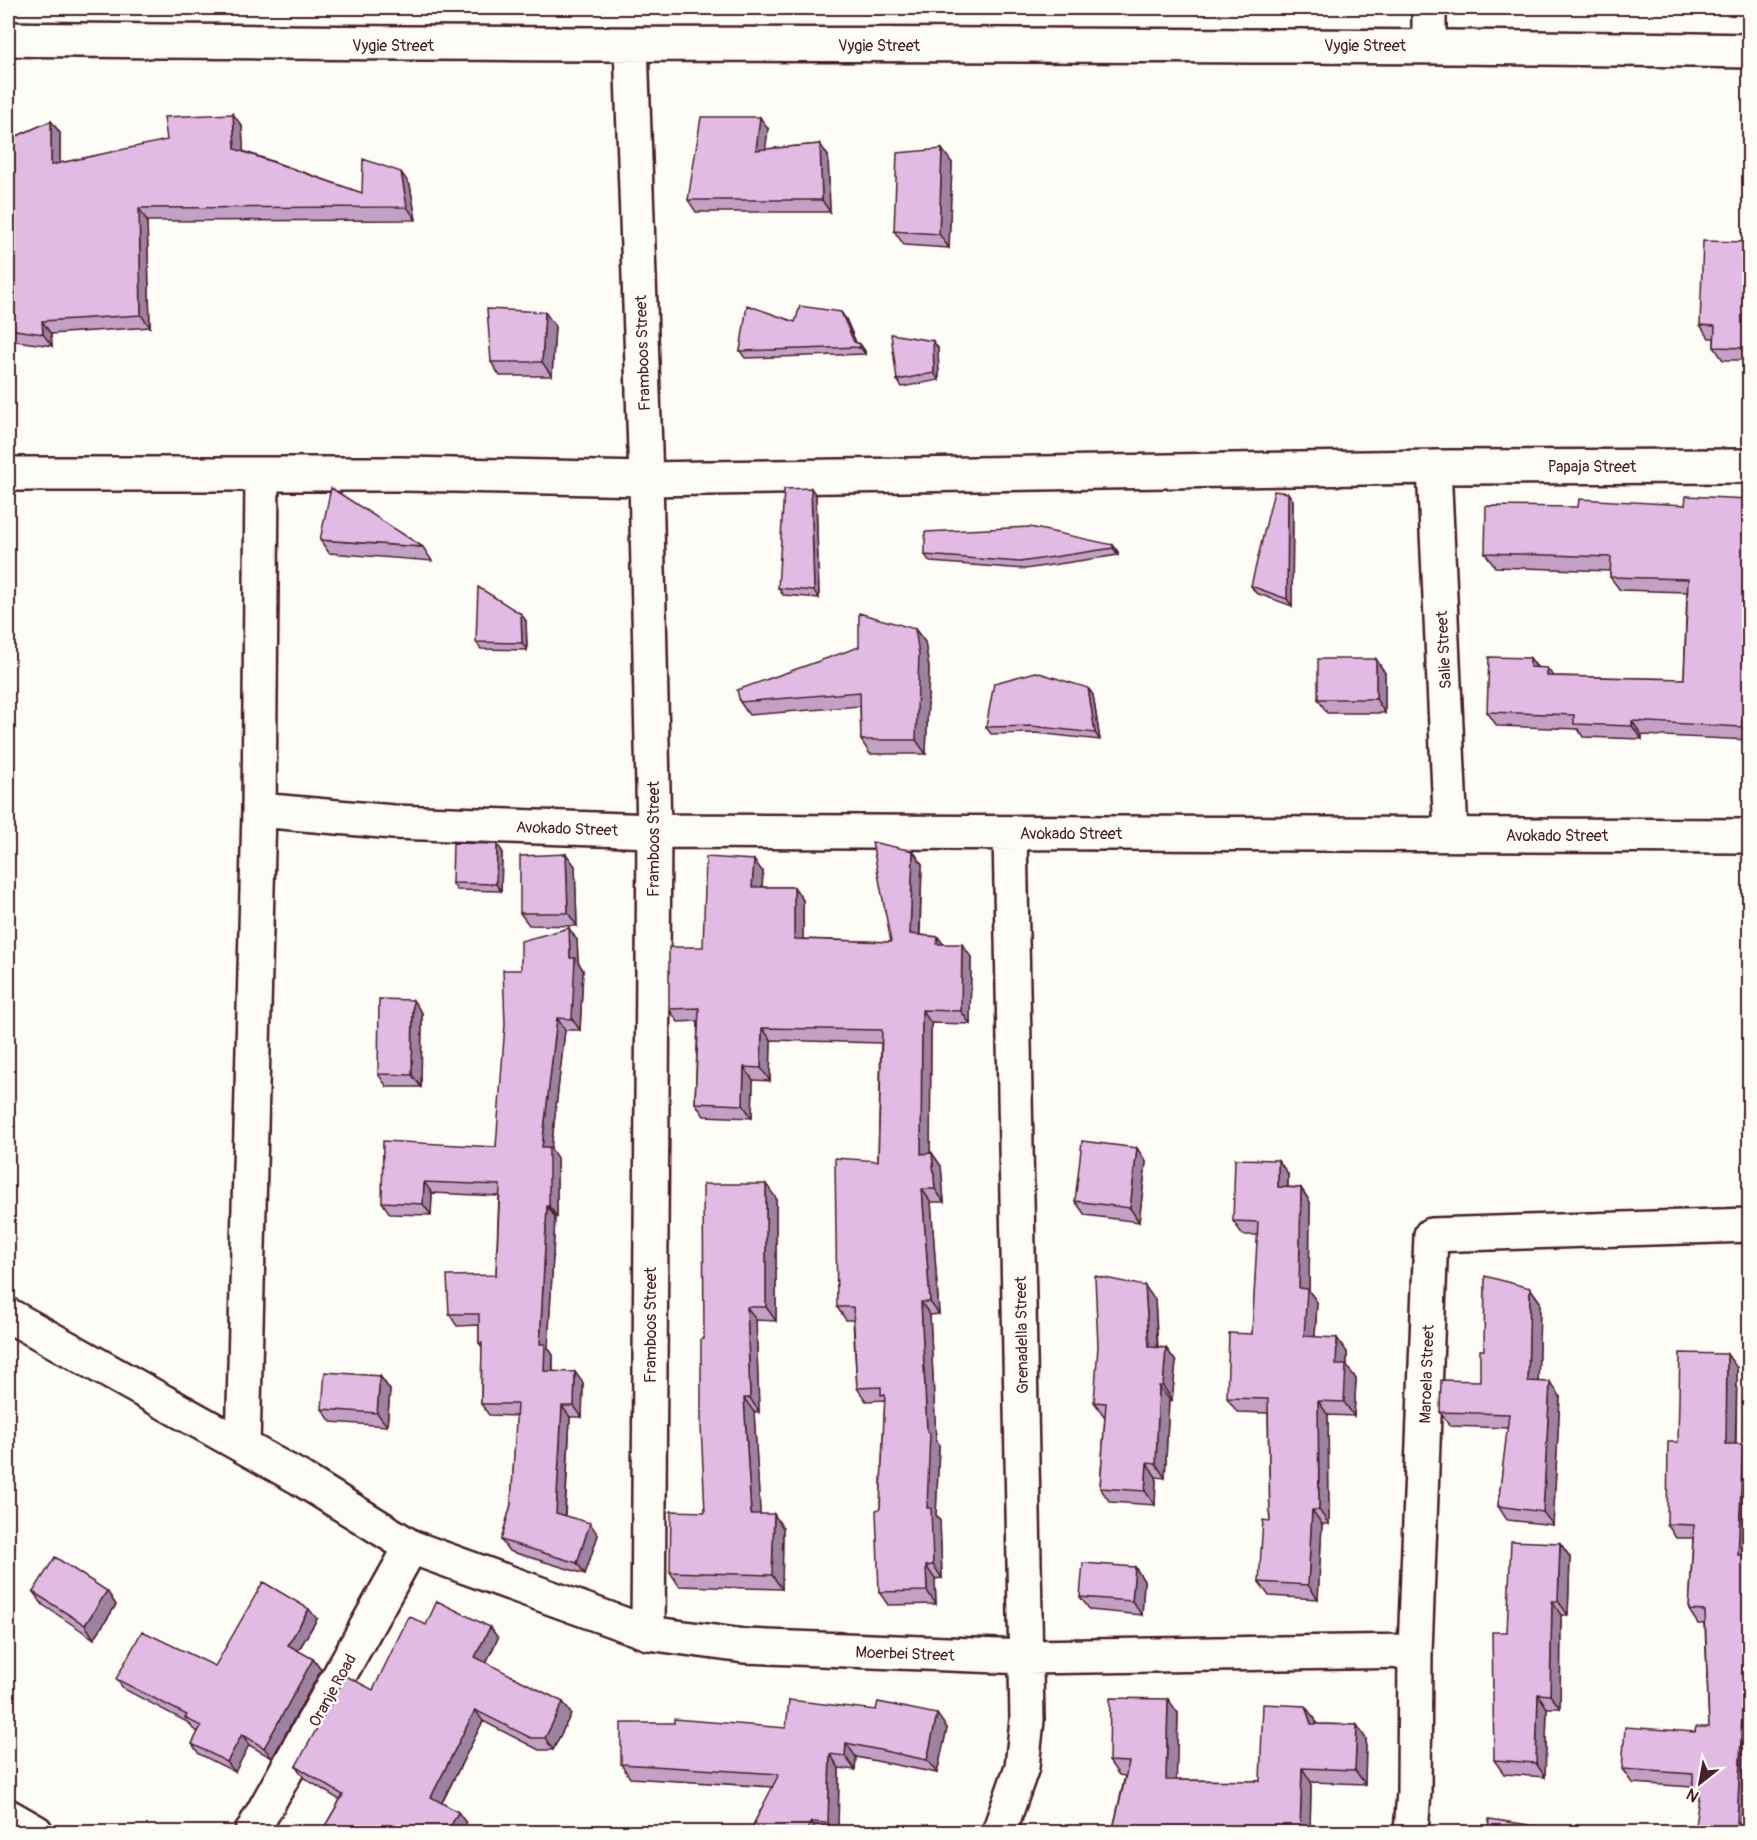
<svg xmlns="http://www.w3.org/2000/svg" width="1757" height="1840" font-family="Pangolin,sans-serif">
<rect width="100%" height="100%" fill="#fdfcf7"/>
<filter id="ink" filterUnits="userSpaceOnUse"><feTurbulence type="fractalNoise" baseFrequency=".0167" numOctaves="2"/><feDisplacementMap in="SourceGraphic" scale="12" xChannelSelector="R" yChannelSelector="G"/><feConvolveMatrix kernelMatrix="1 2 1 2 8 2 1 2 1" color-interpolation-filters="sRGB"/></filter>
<g filter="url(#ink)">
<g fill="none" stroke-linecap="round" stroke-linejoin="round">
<!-- minor casing -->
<g stroke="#4a1f2b" stroke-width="38">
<path id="minor" d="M 8,39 C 588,48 1169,41 1750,51
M 631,45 L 646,479 L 654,831 L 648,1633
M 1429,45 L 1429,8
M 1434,467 L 1451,834
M 8,474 L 402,474 L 646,479 L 1434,467 L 1750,466
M 259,810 L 393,822 L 654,831 L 1750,836
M 8,1315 L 300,1478 L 411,1547 L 648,1633 L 744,1646 L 1027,1657 L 1415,1651
M 243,1446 L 259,810 L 262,476
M 8,1816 L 36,1832
M 252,1832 L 411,1547
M 999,1832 L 1022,1767 L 1027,1720 L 1010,833
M 1411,1832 L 1414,1792 L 1415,1651 L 1431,1235 L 1750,1225"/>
</g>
<!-- minor -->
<use href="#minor" stroke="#fdfcf7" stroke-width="33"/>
</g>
<!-- wall -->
<path fill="#c2a1c4" stroke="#4a1f2b" stroke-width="1.5" d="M 51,121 L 60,133 L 60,163 L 242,126 L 243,151 L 362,193 L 410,185 L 416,220 L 147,221 L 150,327 L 51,334 L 52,346 L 8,340 L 8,140 Z
M 768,129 L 765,149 L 820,144 L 828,156 L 830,212 L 696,212 L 688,200 Z
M 952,163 L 949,248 L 904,245 L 894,231 Z
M 1749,247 L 1749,360 L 1723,360 L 1714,347 L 1714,338 L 1709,338 L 1700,325 Z
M 846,319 L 856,343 L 860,344 L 865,351 L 865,354 L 745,358 L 740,351 L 795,322 Z
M 555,326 L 552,376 L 500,376 L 491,362 Z
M 933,341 L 938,348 L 939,380 L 902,387 L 897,380 Z
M 816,495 L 819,598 L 783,595 L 778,588 Z
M 1749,499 L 1749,740 L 1642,735 L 1642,739 L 1583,737 L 1578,729 L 1497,726 L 1487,712 L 1530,658 L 1537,667 L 1553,676 L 1684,679 L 1687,592 L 1620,590 L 1610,577 L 1610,571 L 1495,567 L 1485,553 L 1578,507 L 1685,505 Z
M 1293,500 L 1292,606 L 1256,593 L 1251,586 Z
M 320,540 L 423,547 L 432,561 L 329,553 Z
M 1113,545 L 1118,552 L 1118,555 L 1025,569 L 930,562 L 925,555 Z
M 521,614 L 526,621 L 527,650 L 481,649 L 476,642 Z
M 915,629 L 925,642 L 929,668 L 926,754 L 870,754 L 861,740 L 860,706 L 749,715 L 740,702 Z
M 1376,659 L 1385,673 L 1385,713 L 1327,713 L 1318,699 Z
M 1088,688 L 1093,695 L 1100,740 L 1036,733 L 991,734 L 986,727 Z
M 502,851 L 501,891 L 457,890 L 452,883 Z
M 913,851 L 922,864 L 920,935 L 938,937 L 943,944 L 971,957 L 970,1024 L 931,1023 L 930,1153 L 932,1153 L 941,1166 L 944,1202 L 931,1202 L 939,1314 L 930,1315 L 936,1441 L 939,1445 L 936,1515 L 940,1521 L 942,1578 L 935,1579 L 936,1604 L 888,1605 L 879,1592 L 880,1509 L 885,1400 L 866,1401 L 857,1388 L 853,1320 L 846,1320 L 837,1307 L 878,1161 L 881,1043 L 771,1040 L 770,1081 L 753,1080 L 752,1118 L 704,1116 L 695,1103 L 698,1021 L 678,1022 L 669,1009 L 703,947 L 763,872 L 762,887 L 794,887 L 803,900 L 803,939 L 891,942 Z
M 566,854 L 575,866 L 577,926 L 529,925 L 520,913 Z
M 577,940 L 578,962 L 583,970 L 580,1030 L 565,1030 L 551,1149 L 557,1158 L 557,1217 L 555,1217 L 548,1348 L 553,1355 L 553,1371 L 583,1383 L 582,1417 L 570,1417 L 565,1516 L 598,1535 L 585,1574 L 509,1551 L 501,1540 L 511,1505 L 517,1416 L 489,1415 L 481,1404 L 482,1347 L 479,1343 L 479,1325 L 457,1326 L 449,1314 L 496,1275 L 499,1196 L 432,1193 L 431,1215 L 390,1214 L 382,1202 L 496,1147 L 521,970 Z
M 422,1013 L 421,1087 L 387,1087 L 378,1074 Z
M 1278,1160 L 1288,1174 L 1288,1187 L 1301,1188 L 1310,1202 L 1309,1291 L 1317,1302 L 1315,1337 L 1347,1352 L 1347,1366 L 1356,1379 L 1354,1416 L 1328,1415 L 1329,1524 L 1322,1524 L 1318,1599 L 1269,1596 L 1259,1582 L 1270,1521 L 1268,1413 L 1237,1412 L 1227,1398 L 1252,1334 L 1258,1235 L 1243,1235 L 1233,1221 Z
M 1146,1162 L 1139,1222 L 1085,1215 L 1075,1201 Z
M 776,1198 L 776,1321 L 756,1320 L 759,1412 L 754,1412 L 760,1514 L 783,1528 L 782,1589 L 679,1586 L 670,1572 L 705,1512 L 704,1339 Z
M 1530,1288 L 1540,1302 L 1538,1382 L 1560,1396 L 1553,1525 L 1507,1520 L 1498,1506 L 1508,1428 L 1450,1426 L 1440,1412 L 1480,1381 L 1484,1350 Z
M 1155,1300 L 1158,1347 L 1166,1348 L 1176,1362 L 1172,1400 L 1169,1399 L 1165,1478 L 1156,1477 L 1155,1505 L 1110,1502 L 1100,1488 L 1105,1416 L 1104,1416 L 1094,1402 Z
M 1737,1368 L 1736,1444 L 1749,1453 L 1749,1769 L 1699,1797 L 1693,1787 L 1632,1783 L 1622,1769 L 1695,1732 L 1709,1727 L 1705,1624 L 1698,1624 L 1689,1610 L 1693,1538 L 1676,1538 L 1667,1524 L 1678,1442 Z
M 380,1376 L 390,1390 L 387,1426 L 331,1422 L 322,1409 Z
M 1560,1543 L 1570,1557 L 1568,1615 L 1561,1615 L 1560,1708 L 1547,1708 L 1545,1777 L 1504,1774 L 1494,1760 Z
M 1135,1567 L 1144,1581 L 1142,1615 L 1090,1610 L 1080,1597 Z
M 107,1591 L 116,1605 L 94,1639 L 43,1605 L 33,1592 Z
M 317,1619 L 298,1651 L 313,1659 L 321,1670 L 272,1758 L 249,1745 L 235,1772 L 199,1754 L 192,1744 L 198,1732 L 193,1729 L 189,1723 L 124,1689 L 116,1679 L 215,1666 Z
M 426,1625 L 490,1627 L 498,1638 L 486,1663 L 563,1702 L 571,1714 L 553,1750 L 539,1750 L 483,1721 L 442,1803 L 458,1812 L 466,1823 L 461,1833 L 321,1833 L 340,1800 L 304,1778 L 296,1766 L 373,1690 Z
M 1178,1713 L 1176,1780 L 1260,1781 L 1315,1719 L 1316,1724 L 1357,1725 L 1366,1739 L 1365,1784 L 1311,1782 L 1310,1831 L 1313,1833 L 1112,1833 L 1125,1776 L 1119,1775 L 1109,1761 Z
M 786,1728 L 947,1728 L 937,1773 L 856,1757 L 855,1770 L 839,1768 L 838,1833 L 749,1833 L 773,1787 L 630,1778 L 621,1764 Z"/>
<!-- shaded-wall -->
<path fill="#9e83a0" stroke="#4a1f2b" stroke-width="1.5" d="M 233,114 L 242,126 L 244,161 L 235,149 Z
M 760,117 L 768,129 L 764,162 L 756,150 Z
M 51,121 L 60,133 L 60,178 L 51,165 Z
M 820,144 L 828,156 L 830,212 L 822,200 Z
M 942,149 L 952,163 L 949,248 L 939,234 Z
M 401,172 L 410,185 L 416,220 L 407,207 Z
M 139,208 L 147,221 L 150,327 L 141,315 Z
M 1746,242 L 1749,247 L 1749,267 L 1745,261 Z
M 545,312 L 555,326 L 552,376 L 542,362 Z
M 841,312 L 846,319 L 859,349 L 854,342 Z
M 42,321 L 51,334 L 52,346 L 43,334 Z
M 933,341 L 938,348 L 939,380 L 934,373 Z
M 860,344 L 865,351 L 865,354 L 860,347 Z
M 811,488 L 816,495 L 819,598 L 814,591 Z
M 1288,493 L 1293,500 L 1292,606 L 1287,599 Z
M 1113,545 L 1118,552 L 1118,555 L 1113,548 Z
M 521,614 L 526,621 L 527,650 L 522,643 Z
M 915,629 L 925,642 L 929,668 L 926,754 L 916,740 Z
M 1530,658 L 1540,672 L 1530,667 Z
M 1376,659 L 1385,673 L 1385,713 L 1376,699 Z
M 1547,668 L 1557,681 L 1547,676 Z
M 1088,688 L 1093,695 L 1100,740 L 1095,733 Z
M 1632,721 L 1642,735 L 1642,739 L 1632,726 Z
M 1742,721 L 1749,732 L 1749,738 L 1742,727 Z
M 497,844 L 502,851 L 501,891 L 496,884 Z
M 913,851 L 922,864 L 919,946 L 910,934 Z
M 566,854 L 575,866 L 577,926 L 568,913 Z
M 754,860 L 763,872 L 761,900 L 752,887 Z
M 794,887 L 803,900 L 803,952 L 794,939 Z
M 569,928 L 577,940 L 578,962 L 583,970 L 580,1030 L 572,1019 Z
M 938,937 L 947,949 L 937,944 Z
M 962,944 L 971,957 L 970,1024 L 961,1011 Z
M 413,1000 L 422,1013 L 421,1087 L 412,1075 Z
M 922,1010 L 931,1023 L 930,1166 L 921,1154 Z
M 557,1018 L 565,1030 L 551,1149 L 557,1158 L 557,1217 L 549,1206 L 542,1147 Z
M 762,1028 L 771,1040 L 770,1081 L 761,1068 Z
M 744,1067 L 753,1080 L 752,1118 L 743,1105 Z
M 1137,1148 L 1146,1162 L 1139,1222 L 1130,1208 Z
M 932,1153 L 941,1166 L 944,1202 L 935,1189 Z
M 1278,1160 L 1288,1174 L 1287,1201 L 1278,1187 Z
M 424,1182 L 432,1193 L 431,1215 L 423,1204 Z
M 766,1184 L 776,1198 L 776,1321 L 766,1307 Z
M 1301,1188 L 1310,1202 L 1309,1291 L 1317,1302 L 1314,1350 L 1304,1336 L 1299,1288 Z
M 922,1189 L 931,1202 L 939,1314 L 930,1302 Z
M 547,1206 L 555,1217 L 548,1348 L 553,1355 L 552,1382 L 544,1371 L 540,1344 Z
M 1145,1286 L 1155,1300 L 1158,1360 L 1149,1347 Z
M 1530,1288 L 1540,1302 L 1538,1395 L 1528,1381 Z
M 921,1302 L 930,1315 L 936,1441 L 939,1445 L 936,1515 L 940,1521 L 942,1578 L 933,1565 L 927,1508 L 927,1432 Z
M 747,1307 L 756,1320 L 759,1412 L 750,1398 Z
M 1337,1338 L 1347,1352 L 1347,1366 L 1356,1379 L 1354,1416 L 1344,1402 L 1336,1365 Z
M 1166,1348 L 1176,1362 L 1172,1400 L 1163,1386 Z
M 1727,1354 L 1737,1368 L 1735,1458 L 1726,1444 Z
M 575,1372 L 583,1383 L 582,1417 L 574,1406 Z
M 380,1376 L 390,1390 L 387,1426 L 377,1413 Z
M 1550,1382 L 1560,1396 L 1553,1525 L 1543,1512 Z
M 1159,1386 L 1169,1399 L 1165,1478 L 1156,1464 Z
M 744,1398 L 754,1412 L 761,1527 L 751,1514 Z
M 1318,1401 L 1328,1415 L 1329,1524 L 1319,1510 Z
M 562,1406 L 570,1417 L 564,1525 L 556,1513 Z
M 1743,1444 L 1749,1453 L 1749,1538 L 1748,1568 L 1738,1555 Z
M 1147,1463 L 1156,1477 L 1155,1505 L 1145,1491 Z
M 1312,1510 L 1322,1524 L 1318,1599 L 1308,1585 Z
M 774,1514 L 783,1528 L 782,1589 L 772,1575 Z
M 590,1523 L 598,1535 L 585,1574 L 577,1563 Z
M 1560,1543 L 1570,1557 L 1568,1615 L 1558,1601 Z
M 926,1566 L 935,1579 L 936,1604 L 927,1591 Z
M 1135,1567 L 1144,1581 L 1142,1615 L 1132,1601 Z
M 107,1591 L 116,1605 L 94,1639 L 85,1625 Z
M 1552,1601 L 1561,1615 L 1560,1708 L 1550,1695 Z
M 309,1609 L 317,1619 L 295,1656 L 288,1645 Z
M 490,1627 L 498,1638 L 483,1669 L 475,1657 Z
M 313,1659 L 321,1670 L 272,1758 L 264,1748 Z
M 1538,1694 L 1547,1708 L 1545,1777 L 1536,1763 Z
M 1743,1696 L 1749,1706 L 1749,1769 L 1746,1833 L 1739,1833 L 1737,1823 Z
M 1168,1699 L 1178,1713 L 1176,1794 L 1166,1780 Z
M 563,1702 L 571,1714 L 553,1750 L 545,1738 Z
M 1305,1706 L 1315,1719 L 1321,1738 L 1311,1724 Z
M 475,1710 L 483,1721 L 439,1808 L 431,1797 Z
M 937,1714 L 947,1728 L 937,1773 L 927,1760 Z
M 1357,1725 L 1366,1739 L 1365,1784 L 1355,1770 Z
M 242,1734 L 249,1745 L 235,1772 L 227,1762 Z
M 846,1743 L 856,1757 L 855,1770 L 845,1756 Z
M 830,1754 L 839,1768 L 838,1833 L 835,1833 L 828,1823 Z
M 1302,1768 L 1311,1782 L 1310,1833 L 1300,1829 Z
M 458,1812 L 466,1823 L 461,1833 L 447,1833 Z
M 811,1822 L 818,1833 L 805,1833 Z"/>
<!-- building -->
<path fill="#e2bbe4" stroke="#4a1f2b" stroke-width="1.5" d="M 233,114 L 235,149 L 362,193 L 363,159 L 401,172 L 407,207 L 139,208 L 141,315 L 42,321 L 43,334 L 8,329 L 8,140 L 51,121 L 51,165 L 167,140 L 164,117 Z
M 701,117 L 760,117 L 756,150 L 820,144 L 822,200 L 688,200 Z
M 942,149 L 939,234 L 894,231 L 897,153 Z
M 1703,241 L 1746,242 L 1745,261 L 1749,261 L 1749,348 L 1714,347 L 1715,326 L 1700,325 Z
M 747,305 L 795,322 L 800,306 L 841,312 L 854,342 L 860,344 L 860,347 L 740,351 Z
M 487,309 L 545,312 L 542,362 L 491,362 Z
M 891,334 L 933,341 L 934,373 L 897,380 Z
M 331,488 L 423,547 L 320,540 Z
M 811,488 L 814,591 L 778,588 L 784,489 Z
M 1274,491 L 1288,493 L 1287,599 L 1251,586 Z
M 1686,496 L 1749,499 L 1749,721 L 1742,721 L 1742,727 L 1632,721 L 1632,726 L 1574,724 L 1574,715 L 1487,712 L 1489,657 L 1530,658 L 1530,667 L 1547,668 L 1547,676 L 1684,679 L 1688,579 L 1610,577 L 1611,557 L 1485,553 L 1486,506 L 1578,507 L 1579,499 L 1685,505 Z
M 1030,527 L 1113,545 L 1113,548 L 1020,562 L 925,555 L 925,532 Z
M 478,587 L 521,614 L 522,643 L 476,642 Z
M 859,613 L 915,629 L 919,654 L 916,740 L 861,740 L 860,692 L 740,702 L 737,690 L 859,647 Z
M 1318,659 L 1376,659 L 1376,699 L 1318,699 Z
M 1036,672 L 1088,688 L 1095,733 L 1031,726 L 986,727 L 994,683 Z
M 872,842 L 913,851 L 910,934 L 938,937 L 937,944 L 962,944 L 961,1011 L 922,1010 L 921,1154 L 932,1153 L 935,1189 L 922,1189 L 930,1302 L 921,1302 L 927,1432 L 930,1433 L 927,1508 L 931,1508 L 933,1565 L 926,1566 L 927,1591 L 879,1592 L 876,1510 L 880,1509 L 885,1394 L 881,1395 L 881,1387 L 857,1388 L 853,1307 L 837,1307 L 835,1158 L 878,1161 L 882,1030 L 762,1028 L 761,1068 L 744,1067 L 743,1105 L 695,1103 L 699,1008 L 669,1009 L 669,947 L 703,947 L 706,857 L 754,860 L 752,887 L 794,887 L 794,939 L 891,942 Z
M 453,843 L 497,844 L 496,884 L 452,883 Z
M 566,854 L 568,913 L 520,913 L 520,856 Z
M 569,928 L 570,958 L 575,958 L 572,1019 L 557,1018 L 542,1147 L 549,1147 L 549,1206 L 547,1206 L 540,1344 L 545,1344 L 544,1371 L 575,1372 L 574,1406 L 562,1406 L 556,1513 L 590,1523 L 577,1563 L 501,1540 L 511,1505 L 517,1404 L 481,1404 L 482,1343 L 479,1343 L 479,1314 L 449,1314 L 447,1276 L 496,1275 L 500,1185 L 424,1182 L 423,1204 L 382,1202 L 383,1141 L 496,1147 L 505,1024 L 503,970 L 521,970 L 521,941 Z
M 379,999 L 413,1000 L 412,1075 L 378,1074 Z
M 1082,1141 L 1137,1148 L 1130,1208 L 1075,1201 Z
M 1235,1159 L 1278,1160 L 1278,1187 L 1301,1188 L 1299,1288 L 1307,1289 L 1304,1336 L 1337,1338 L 1336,1365 L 1346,1365 L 1344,1402 L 1318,1401 L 1319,1510 L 1312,1510 L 1308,1585 L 1259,1582 L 1263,1520 L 1270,1521 L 1268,1399 L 1227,1398 L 1229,1333 L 1252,1334 L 1258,1222 L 1233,1221 Z
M 703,1184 L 766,1184 L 766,1307 L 747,1307 L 750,1398 L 744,1398 L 751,1514 L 774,1514 L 772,1575 L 670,1572 L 671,1511 L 705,1512 L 701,1426 L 701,1339 L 704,1339 Z
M 1095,1276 L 1145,1286 L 1149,1347 L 1166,1348 L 1163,1386 L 1159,1386 L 1156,1464 L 1147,1463 L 1145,1491 L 1100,1488 L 1106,1403 L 1094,1402 L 1098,1346 Z
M 1485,1276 L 1530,1288 L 1528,1381 L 1550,1382 L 1543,1512 L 1498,1506 L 1509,1414 L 1440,1412 L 1441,1380 L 1480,1381 L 1480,1350 L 1484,1350 Z
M 1680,1353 L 1727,1354 L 1726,1444 L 1743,1444 L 1738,1555 L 1749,1555 L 1749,1696 L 1743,1696 L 1737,1823 L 1740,1823 L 1739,1833 L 1694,1833 L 1700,1789 L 1693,1788 L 1693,1774 L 1622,1769 L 1625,1727 L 1695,1732 L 1696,1727 L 1709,1727 L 1705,1611 L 1689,1610 L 1694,1525 L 1667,1524 L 1668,1442 L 1678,1442 Z
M 325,1372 L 380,1376 L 377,1413 L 322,1409 Z
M 1511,1541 L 1560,1543 L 1558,1601 L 1552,1601 L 1550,1695 L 1538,1694 L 1536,1763 L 1494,1760 L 1492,1632 L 1507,1632 Z
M 55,1557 L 107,1591 L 85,1625 L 33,1592 Z
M 1083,1563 L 1135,1567 L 1132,1601 L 1080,1597 Z
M 263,1582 L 309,1609 L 288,1645 L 313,1659 L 264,1748 L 242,1734 L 227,1762 L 192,1744 L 201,1726 L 185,1718 L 187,1715 L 116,1679 L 142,1631 L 215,1666 Z
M 437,1601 L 490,1627 L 475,1657 L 563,1702 L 545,1738 L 531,1738 L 475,1710 L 431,1797 L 458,1812 L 447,1833 L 321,1833 L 343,1795 L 296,1766 L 346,1676 L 373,1690 L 409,1616 L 426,1625 Z
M 1110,1698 L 1168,1699 L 1166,1780 L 1260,1781 L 1263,1704 L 1305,1706 L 1311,1724 L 1357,1725 L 1355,1770 L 1302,1768 L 1300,1829 L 1312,1833 L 1112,1833 L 1129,1762 L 1109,1761 Z
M 789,1700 L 876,1710 L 878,1702 L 937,1714 L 927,1760 L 846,1743 L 845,1756 L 830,1754 L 828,1823 L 811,1822 L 805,1833 L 749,1833 L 779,1774 L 621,1764 L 621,1723 L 674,1723 L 674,1719 L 786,1728 Z
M 1489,1819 L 1582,1833 L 1488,1833 Z"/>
</g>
<g text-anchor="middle" stroke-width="5" stroke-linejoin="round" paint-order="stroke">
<!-- street labels -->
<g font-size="16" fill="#4a1f2b" stroke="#fdfcf7">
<text x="393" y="51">Vygie Street</text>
<text x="879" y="51">Vygie Street</text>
<text x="1365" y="51">Vygie Street</text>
<text transform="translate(642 353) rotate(-92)" y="6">Framboos Street</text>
<text x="1592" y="472">Papaja Street</text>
<text transform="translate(1443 650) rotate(-93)" y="6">Salie Street</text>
<text transform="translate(567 828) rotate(2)" y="6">Avokado Street</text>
<text x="1071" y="839">Avokado Street</text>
<text x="1557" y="841">Avokado Street</text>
<text transform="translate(653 839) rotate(-90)" y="6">Framboos Street</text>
<text transform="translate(650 1325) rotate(-90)" y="6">Framboos Street</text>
<text transform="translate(1021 1335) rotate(-91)" y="6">Grenadella Street</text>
<text transform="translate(1426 1374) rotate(-88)" y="6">Maroela Street</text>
<text transform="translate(905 1653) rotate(2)" y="6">Moerbei Street</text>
<text transform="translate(332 1690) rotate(-61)" y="6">Oranje Road</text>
</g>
</g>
<!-- margin -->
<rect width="1757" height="1840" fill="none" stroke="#fdfcf7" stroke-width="30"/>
<rect x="15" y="15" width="1727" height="1810" fill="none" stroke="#4a1f2b" stroke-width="2" filter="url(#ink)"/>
<!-- north arrow -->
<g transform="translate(1700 1783) rotate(211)" stroke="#fdfcf7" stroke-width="4.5" paint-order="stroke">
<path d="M0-4.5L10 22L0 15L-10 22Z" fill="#4a1f2b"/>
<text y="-9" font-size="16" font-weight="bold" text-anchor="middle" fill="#4a1f2b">N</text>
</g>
</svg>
